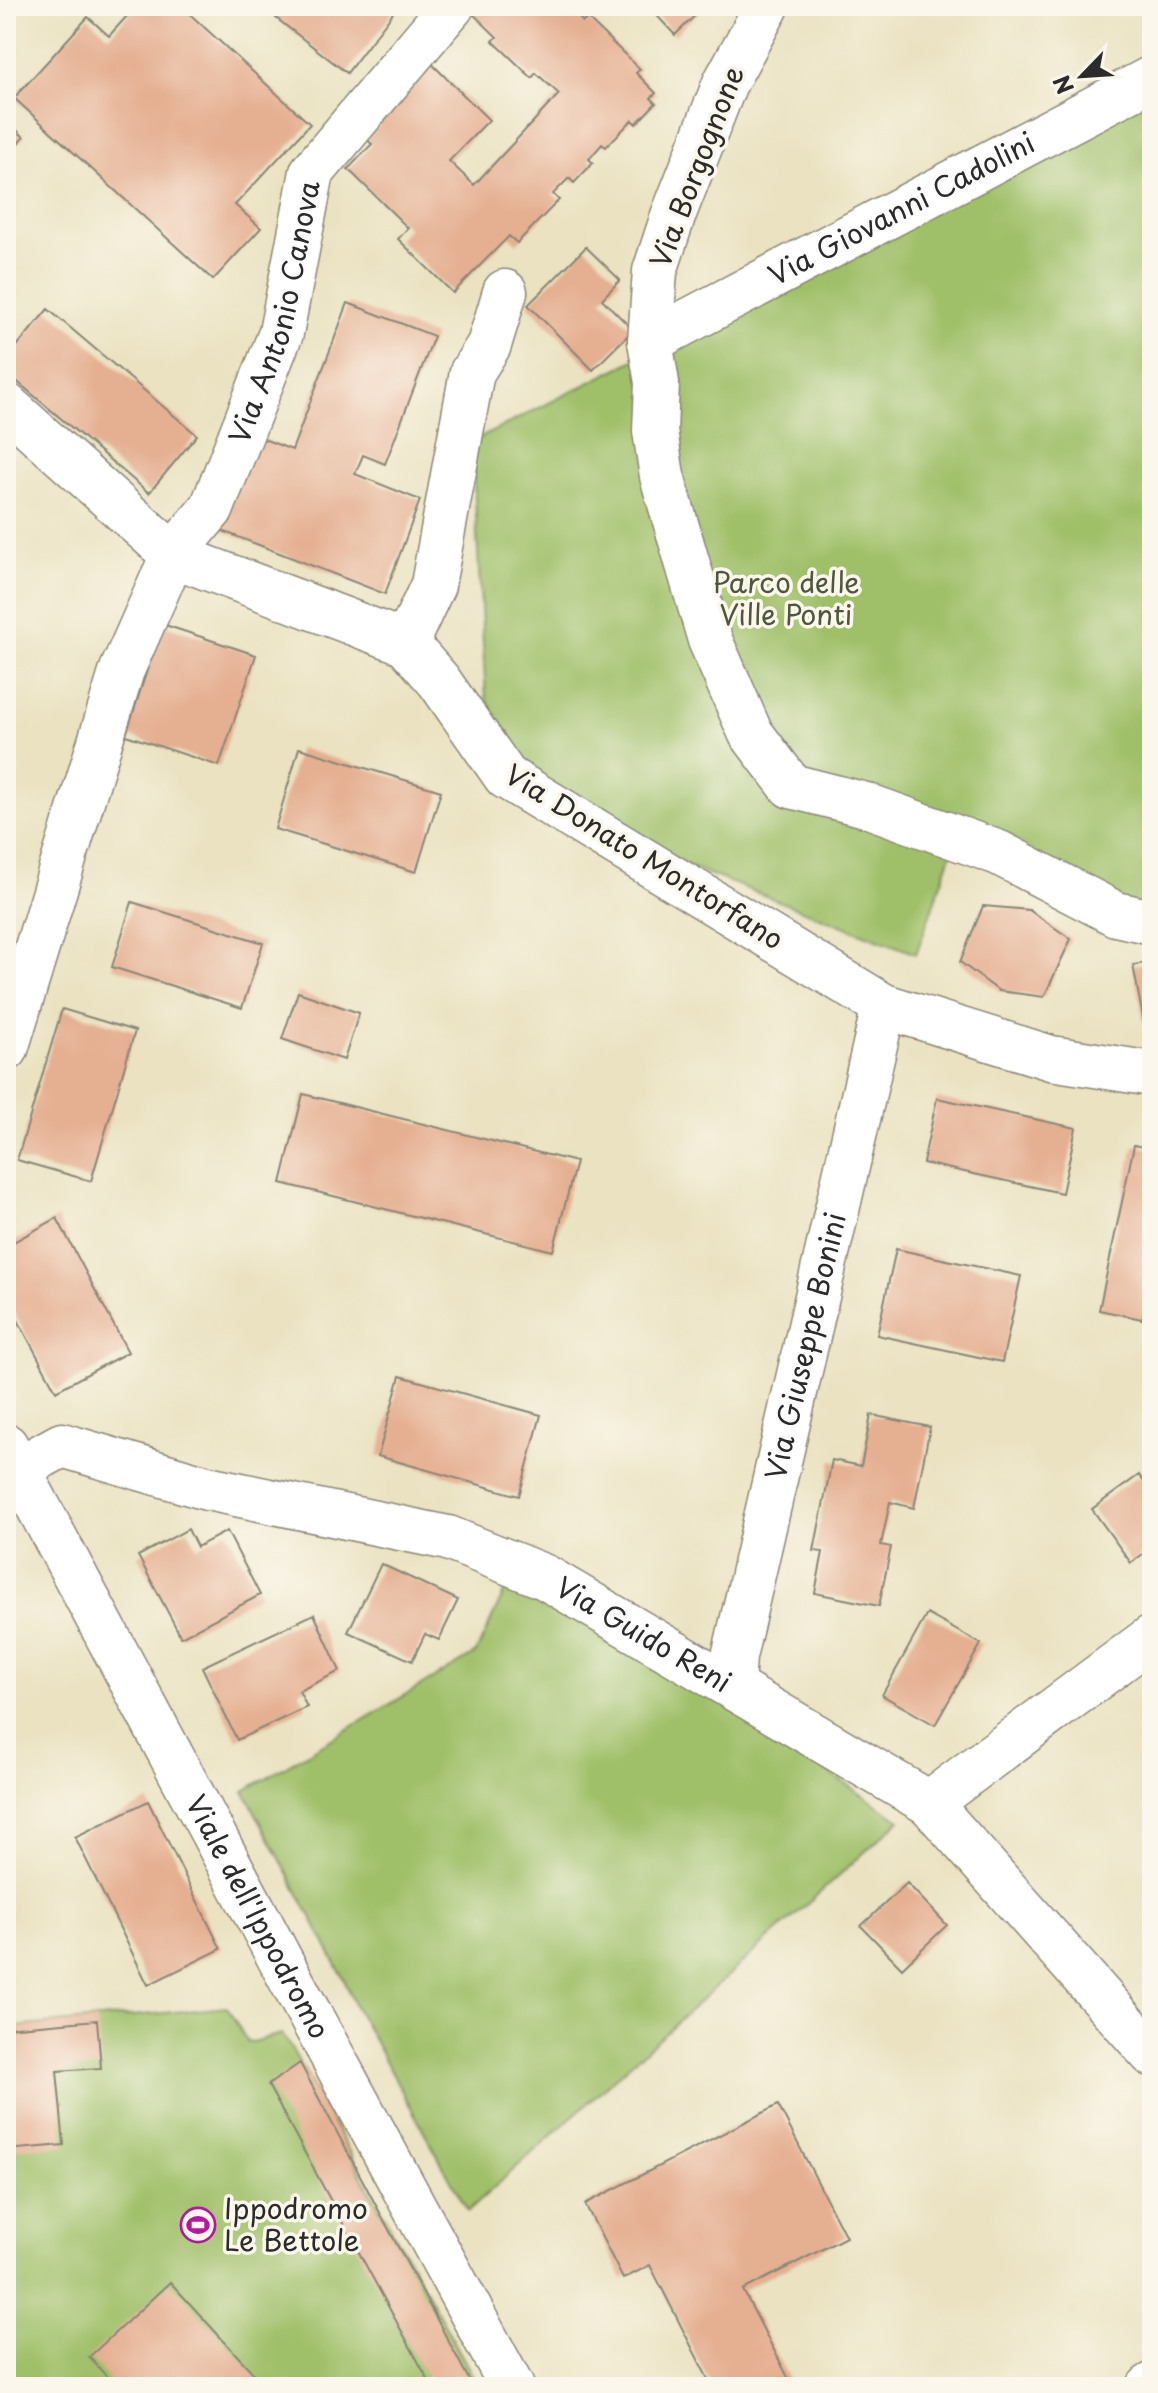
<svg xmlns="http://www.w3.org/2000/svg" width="1158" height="2393" font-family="'Playpen Sans',sans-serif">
<rect width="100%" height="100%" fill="#fbf7ec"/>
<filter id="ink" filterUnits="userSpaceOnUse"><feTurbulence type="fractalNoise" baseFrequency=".0125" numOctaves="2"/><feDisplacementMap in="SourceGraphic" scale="16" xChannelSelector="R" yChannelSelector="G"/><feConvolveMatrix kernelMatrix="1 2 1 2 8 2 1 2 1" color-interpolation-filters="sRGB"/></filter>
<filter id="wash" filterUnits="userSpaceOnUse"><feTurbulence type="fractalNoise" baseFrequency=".006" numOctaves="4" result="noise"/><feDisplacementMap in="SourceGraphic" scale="32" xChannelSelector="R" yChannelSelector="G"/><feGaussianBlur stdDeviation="1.8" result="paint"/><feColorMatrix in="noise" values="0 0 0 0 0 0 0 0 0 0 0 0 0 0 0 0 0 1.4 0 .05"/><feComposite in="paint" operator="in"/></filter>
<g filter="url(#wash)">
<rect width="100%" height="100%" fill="#eae2c1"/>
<!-- green -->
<path fill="#9fbf68" stroke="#65754a" stroke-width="2" d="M 1152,98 L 1152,917 L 964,818 L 916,954 L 537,808 L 486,698 L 472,442 Z
M 508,1584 L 565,1607 L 736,1711 L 900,1820 L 468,2211 L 355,2006 L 343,1977 L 244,1791 L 476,1653 Z
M 227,2007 L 248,2043 L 282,2034 L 300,2063 L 479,2387 L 6,2387 L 6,2028 Z"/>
<g id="blocks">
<!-- building -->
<path fill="#e5af91" d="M 136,6 L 181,6 L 310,124 L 235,205 L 261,228 L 213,280 L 14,98 L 88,17 L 109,36 Z
M 286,6 L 398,6 L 347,73 L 276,18 Z
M 465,6 L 567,6 L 583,22 L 587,18 L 640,69 L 636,73 L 656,93 L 651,98 L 656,103 L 636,124 L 632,120 L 606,147 L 602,144 L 589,159 L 593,163 L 574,183 L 569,178 L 553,194 L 559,200 L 517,243 L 509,236 L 453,293 L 398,239 L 408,228 L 348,169 L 372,144 L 366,139 L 393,111 L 386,104 L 428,60 L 489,120 L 449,161 L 474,185 L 559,94 L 536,73 L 532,78 L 493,41 L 497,37 Z
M 648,6 L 705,6 L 675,35 Z
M 6,120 L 24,137 L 6,156 Z
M 586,247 L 620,280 L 602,299 L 633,330 L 593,370 L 528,305 Z
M 348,303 L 434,336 L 385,464 L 363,455 L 355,474 L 420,500 L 385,594 L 220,530 L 256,436 L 292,450 Z
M 48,309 L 197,435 L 149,493 L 6,372 L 6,359 Z
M 162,624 L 256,655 L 219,766 L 126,735 Z
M 299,748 L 441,791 L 416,872 L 275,829 Z
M 132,902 L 263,943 L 242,1008 L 112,967 Z
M 983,906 L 1029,910 L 1071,939 L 1044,997 L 999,991 L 960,962 Z
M 1152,962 L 1152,1021 L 1144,1023 L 1133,965 Z
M 298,992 L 359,1013 L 344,1060 L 282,1039 Z
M 62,1009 L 135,1031 L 91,1181 L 17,1160 Z
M 303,1094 L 576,1162 L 553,1251 L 281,1183 Z
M 937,1098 L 1076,1128 L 1062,1193 L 923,1163 Z
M 1134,1145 L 1152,1149 L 1152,1271 L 1142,1319 L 1099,1310 Z
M 57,1218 L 128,1352 L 56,1391 L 6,1298 L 6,1246 Z
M 896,1249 L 1021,1276 L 1002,1362 L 877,1335 Z
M 400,1376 L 541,1415 L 519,1496 L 378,1456 Z
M 871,1415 L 930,1427 L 914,1508 L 890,1502 L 881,1545 L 891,1547 L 879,1606 L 815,1593 L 823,1552 L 814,1551 L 832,1460 L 861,1466 Z
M 1139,1475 L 1152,1493 L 1152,1547 L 1131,1563 L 1092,1509 Z
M 188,1529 L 197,1547 L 227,1531 L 260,1595 L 181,1637 L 138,1556 Z
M 381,1564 L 458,1600 L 439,1640 L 425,1634 L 412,1661 L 348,1632 Z
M 314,1614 L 340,1671 L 299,1691 L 307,1707 L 237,1740 L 202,1667 Z
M 927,1614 L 981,1644 L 935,1725 L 882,1695 Z
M 148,1801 L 221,1949 L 148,1985 L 75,1837 Z
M 907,1883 L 947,1925 L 902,1968 L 861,1926 Z
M 97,2020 L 101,2068 L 57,2071 L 64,2145 L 6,2150 L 6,2028 Z
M 300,2063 L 473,2387 L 432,2387 L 268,2085 Z
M 778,2105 L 846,2237 L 743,2290 L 793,2387 L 712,2387 L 650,2265 L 623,2279 L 585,2204 Z
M 170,2282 L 266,2387 L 116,2387 L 89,2357 Z"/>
</g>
</g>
<g filter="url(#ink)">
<use href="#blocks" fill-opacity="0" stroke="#8a8676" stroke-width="2"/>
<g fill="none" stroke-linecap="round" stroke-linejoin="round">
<!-- minor casing -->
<g stroke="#8a8676" stroke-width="47">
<g id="minor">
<path d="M 767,6 L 725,83 L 673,216 L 655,271 L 650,341 L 657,383 L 655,431 L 662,476 L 710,640 L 750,732 L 791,786 L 866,805 L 999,853 L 1116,914 L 1152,922"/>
<path id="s1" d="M 650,341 L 1152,78"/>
<path d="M 6,405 L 173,555 L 406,643 L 439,681 L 506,777 L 884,1006 L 1051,1058 L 1152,1074"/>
<path d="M 406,643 L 433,585 L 472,372 L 489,345 L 505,292"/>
<path id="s2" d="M 6,1049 L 122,670 L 173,555 L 212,508 L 281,333 L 312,172 L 452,6"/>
<path id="s3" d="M 6,1446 L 298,1993 L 512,2387"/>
<path id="s4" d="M 18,1469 L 62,1445 L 207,1488 L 448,1538 L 545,1577 L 929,1803 L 1152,2054"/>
<path id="s5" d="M 732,1686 L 734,1657 L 884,1006"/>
<path d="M 929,1803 L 1152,1637"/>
<path d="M 1149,2387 L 1152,2385"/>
</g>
</g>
<!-- minor -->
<use href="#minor" stroke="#fff" stroke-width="44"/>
</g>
</g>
<!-- icons -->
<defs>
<g id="stadium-ring" transform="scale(1.8)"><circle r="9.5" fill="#fbf7ec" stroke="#b5179e" stroke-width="1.5"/><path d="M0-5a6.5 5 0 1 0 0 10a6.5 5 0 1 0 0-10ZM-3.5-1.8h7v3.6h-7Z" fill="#b5179e"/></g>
</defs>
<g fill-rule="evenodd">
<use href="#stadium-ring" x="198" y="2225"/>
</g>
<g text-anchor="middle" stroke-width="7" stroke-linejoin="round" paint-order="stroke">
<!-- street labels -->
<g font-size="28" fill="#2b2b2b" stroke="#fbf7ec">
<text transform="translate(697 167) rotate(-69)" y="10">Via Borgognone</text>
<text dy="10" stroke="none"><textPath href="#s1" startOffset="284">Via Giovanni Cadolini</textPath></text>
<text dy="10" stroke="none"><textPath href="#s2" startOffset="790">Via Antonio Canova</textPath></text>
<text transform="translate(644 857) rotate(32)" y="10">Via Donato Montorfano</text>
<text dy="10" stroke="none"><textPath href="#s5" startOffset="348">Via Giuseppe Bonini</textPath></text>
<text dy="10" stroke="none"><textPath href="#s4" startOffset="666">Via Guido Reni</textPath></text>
<text dy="10" stroke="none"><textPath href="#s3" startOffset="534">Viale dell'Ippodromo</textPath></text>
</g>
<!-- park labels -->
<g font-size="28" fill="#4e573d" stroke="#fbf7ec">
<text x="786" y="593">Parco delle<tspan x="786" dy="32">Ville Ponti</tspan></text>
</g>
<!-- poi labels -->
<g font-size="28" fill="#2b2b2b" stroke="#fbf7ec" text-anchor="start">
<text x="224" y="2219">Ippodromo<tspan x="224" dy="32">Le Bettole</tspan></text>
</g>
</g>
<!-- margin -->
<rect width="1158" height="2393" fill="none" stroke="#fbf7ec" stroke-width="32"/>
<!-- north arrow -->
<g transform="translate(1082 76) rotate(245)" stroke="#fbf7ec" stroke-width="6" paint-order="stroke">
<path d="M0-6L14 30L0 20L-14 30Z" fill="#2b2b2b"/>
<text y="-12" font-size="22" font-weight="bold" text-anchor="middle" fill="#2b2b2b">N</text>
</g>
</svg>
